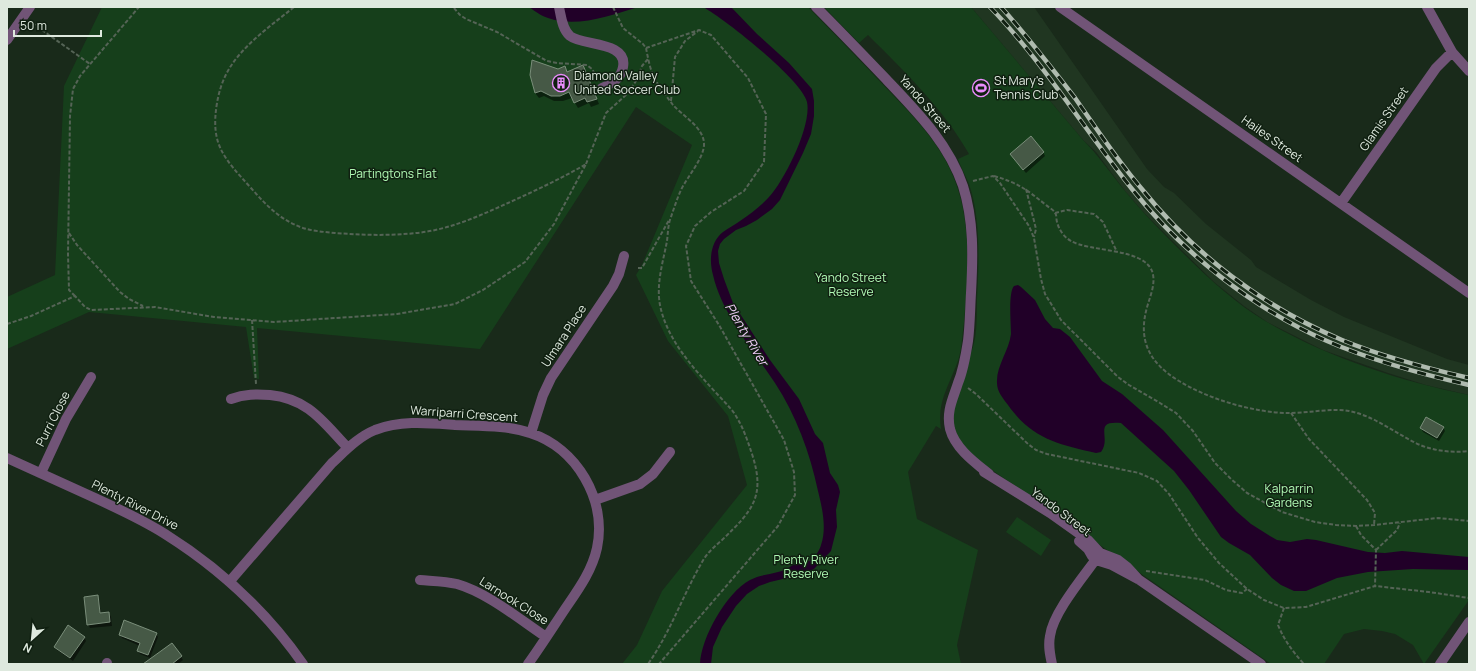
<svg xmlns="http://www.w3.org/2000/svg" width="1476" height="671" font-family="Manrope,sans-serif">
<rect width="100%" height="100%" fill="#192a1a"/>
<!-- built -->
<path fill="#203621" d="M 971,7 L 1034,7 L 1147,169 L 1164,187 L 1174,193 L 1206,224 L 1251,260 L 1256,267 L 1311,300 L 1344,317 L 1447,359 L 1469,365 L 1469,395 L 1426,385 L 1388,373 L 1323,350 L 1267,322 L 1244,306 L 1214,282 L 1145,214 L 1125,191 L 1096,152 L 1083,140 Z"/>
<!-- green -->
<path fill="#163f1b" d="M 102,7 L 808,7 C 835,35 862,62 888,90 C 914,117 942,145 955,181 C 972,225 968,276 964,322 C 962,336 962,352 956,366 C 947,389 937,404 941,429 L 936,426 L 908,472 L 917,519 L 978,550 L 957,645 L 961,664 L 622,664 L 637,645 L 662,591 L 747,485 L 728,416 L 668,341 L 636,275 L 642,265 L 692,145 L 636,107 L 480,349 L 257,328 L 259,379 L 254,378 L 246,327 L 89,312 L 7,349 L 7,297 L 55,275 L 64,86 Z
M 824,7 L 971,7 L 1083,140 C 1099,156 1111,174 1125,191 C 1138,207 1152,222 1166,236 C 1197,267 1229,300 1267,322 C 1329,358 1400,381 1469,395 L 1469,600 L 1424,664 L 1413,645 L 1395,634 L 1382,631 L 1364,629 L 1344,634 L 1324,664 L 1271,664 L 995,472 C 980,461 962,450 954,432 C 946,410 965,369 973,347 C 977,335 977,313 977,299 C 979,264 981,218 969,184 C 966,176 961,168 958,159 L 969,154 C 943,108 905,72 868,35 L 859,43 Z
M 1017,517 L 1051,540 L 1041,556 L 1006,532 Z"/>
<!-- water -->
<path fill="#210028" d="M 529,7 L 638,7 C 610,16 576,28 548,18 C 541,16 535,11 529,7 Z
M 703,7 L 731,7 L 757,34 L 789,63 L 812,89 L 814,101 L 814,116 L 811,134 L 803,153 L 780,200 L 772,209 L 757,220 L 746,226 L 736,230 L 724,239 L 720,244 L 718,251 L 719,263 L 724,279 L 733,303 L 770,360 L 799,399 L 815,434 L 823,443 L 830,473 L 838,485 L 840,492 L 836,510 L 837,527 L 831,551 L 814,569 L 800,575 L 770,582 L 759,586 L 747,594 L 736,606 L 722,627 L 713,647 L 711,664 L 700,664 C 701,638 726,593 750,580 C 759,575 768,575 778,572 C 783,571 788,568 793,565 C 798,563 804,564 809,561 C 814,559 820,550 821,545 C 827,528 822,507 818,491 C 810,453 796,415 775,383 C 753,350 722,314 713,275 C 709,261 710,242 723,232 C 728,228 735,225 740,221 C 750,214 761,206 769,197 C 785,180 812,125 807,102 C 802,80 725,19 703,7 Z
M 1018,285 L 1021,287 L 1035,300 L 1045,319 L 1053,328 L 1060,329 L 1070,337 L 1102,381 L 1122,394 L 1163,430 L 1236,511 L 1251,524 L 1270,536 L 1277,540 L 1290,542 L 1307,539 L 1316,540 L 1368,552 L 1385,553 L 1402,551 L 1469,557 L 1469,570 L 1413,569 L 1368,572 L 1337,578 L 1306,591 L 1294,591 L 1281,585 L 1272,578 L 1250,555 L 1229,543 L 1221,537 L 1189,490 L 1174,471 L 1121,423 C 1092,420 1112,438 1101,452 L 1096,453 C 1058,444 1032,439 1008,405 C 1003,398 997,392 997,383 C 996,366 1009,351 1011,334 C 1011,323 1008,293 1014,286 Z"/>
<!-- shadow -->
<path fill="#0007" d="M 564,67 L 568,73 L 586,72 L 599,104 L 591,107 L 589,103 L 578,108 L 572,98 L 563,101 L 554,101 L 544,96 L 539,98 L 535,93 L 558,70 Z
M 1043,152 L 1045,156 L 1026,173 L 1013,158 Z
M 1443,427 L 1445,431 L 1439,441 L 1423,432 L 1421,428 Z
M 97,596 L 99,600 L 101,614 L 109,613 L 111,617 L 112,626 L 90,628 L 88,624 Z
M 156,634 L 158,637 L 150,658 L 140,654 L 138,651 L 140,646 L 122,638 L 120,635 Z
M 84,637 L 86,641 L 73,661 L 57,650 L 55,647 Z
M 172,644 L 183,660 L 178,664 L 145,664 Z"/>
<!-- building -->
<path fill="#465946" stroke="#7a8e7a" d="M 532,60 L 558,69 L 565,66 L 567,72 L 583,65 L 597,99 L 587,102 L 585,98 L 574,103 L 569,92 L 560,96 L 551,96 L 541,91 L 535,93 L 530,75 Z
M 1031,136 L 1044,152 L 1023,170 L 1010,154 Z
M 1426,417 L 1444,427 L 1437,438 L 1420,428 Z
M 98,595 L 100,613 L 109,612 L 110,622 L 87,625 L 84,597 Z
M 124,620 L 157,633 L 148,655 L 137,651 L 140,643 L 119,635 Z
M 68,625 L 85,637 L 70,658 L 54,647 Z
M 172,643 L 182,656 L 172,664 L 143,664 Z"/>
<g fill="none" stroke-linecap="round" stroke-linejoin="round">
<!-- path -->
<path stroke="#556456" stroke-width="2" stroke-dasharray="4 2" stroke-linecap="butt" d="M 613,7 L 623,28 L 643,44 L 646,48 C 648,58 650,70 655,79 C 660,88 667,97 673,105 C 683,116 703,127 704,143 C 705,157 687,177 681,190 C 677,199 674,208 671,217 C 668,224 668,233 667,241 C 663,262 656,284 660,305 C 668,346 704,379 731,409 C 741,421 747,439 752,454 C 766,497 752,511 722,540 C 714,547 706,554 701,564 C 682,597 670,633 648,664
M 454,8 L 460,15 L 466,19 L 497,32 L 547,61 L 557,63 L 587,65 L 592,69 L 598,80
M 32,23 L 90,64
M 646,48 L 699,30 L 711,35 L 748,78 L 766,114 L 764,162 L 744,191 L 711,212 L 695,226 L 686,246 L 691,281 L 719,325 L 784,440 L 794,472 L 795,495 L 778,526 L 659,664
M 671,101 L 675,57 L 685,41 L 698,31
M 586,164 L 606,113 L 627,94 L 636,81 L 642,66 L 648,59
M 994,176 C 1018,183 1026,189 1046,205 C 1048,207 1054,210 1055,213 C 1057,215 1056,219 1057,222 C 1059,230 1064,237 1071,241 C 1090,252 1143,248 1152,271 C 1156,282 1151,294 1148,304 C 1137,339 1148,362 1179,381 C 1208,399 1255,413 1289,413 C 1309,413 1330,408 1349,411 C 1375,416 1396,434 1420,445 C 1435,451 1452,453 1469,451
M 973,181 L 993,176 L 1000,183 L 1029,226 L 1034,238 L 1041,279 L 1045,294 L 1061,320 L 1118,377 L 1129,385 L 1160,403 L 1176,413 L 1193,431 L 1215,463 L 1231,479 L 1247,493 L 1282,512 L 1315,522 L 1336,525 L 1356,526 L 1374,525 L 1438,518 L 1469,521
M 1026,189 L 1036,229 L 1034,237
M 1055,213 L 1067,210 L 1094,214 L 1103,222 L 1117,252
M 69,233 L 77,245 L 120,292 L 129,299 L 143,306
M 638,268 L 642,268 L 669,220
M 75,296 L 69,290 L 68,254 L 70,116 L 73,89 L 80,76 L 139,7
M 252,320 L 256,384
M 7,324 L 31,316 L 75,296 L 85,307 L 91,310 L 155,307 L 214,317 L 274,322 L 397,314 L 455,304 L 483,290 L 525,262 L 554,224 L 586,164 C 561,179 534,191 508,203 C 479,216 449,230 416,233 C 389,236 362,235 335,233 C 324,232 313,231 303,228 C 280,220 266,205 251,188 C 224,158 210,145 217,103 C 219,91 223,79 229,69 C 244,44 272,25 294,7
M 968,388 L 976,394 L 1028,444 L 1036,450 L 1047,454 L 1139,473 L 1157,481 L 1169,494 L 1198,538 L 1219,563 L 1247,589 L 1264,600 L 1284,608 L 1306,607 L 1375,586 L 1429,592 L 1469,598
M 1291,413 L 1309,439 L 1367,500 L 1375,513 L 1374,525
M 1356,526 L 1361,535 L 1376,550 L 1375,586
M 1376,550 L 1397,530 L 1400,523
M 1146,571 L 1205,580 L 1226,590 L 1242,593 L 1247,589
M 1284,608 L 1278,625 C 1284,640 1293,652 1304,664"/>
<!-- minor -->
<path stroke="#715477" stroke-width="10" d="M 559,7 C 561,16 562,29 570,36 C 582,46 628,41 623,67 C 621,79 611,84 602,88
M 816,7 C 840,31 863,55 886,79 C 916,111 948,142 963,186 C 974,221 973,256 971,293 C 970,309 970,325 968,341 C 966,354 963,371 958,383 C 953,399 946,411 950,429 C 955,448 974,462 989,474
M 1060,7 L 1469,293
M 1427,7 L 1452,52 L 1469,71
M 7,40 L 30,7
M 1341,203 L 1436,68 L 1452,52
M 231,399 C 245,394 256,394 270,395 C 309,399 323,422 348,448
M 531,433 L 543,395 L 551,378 L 613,286 L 619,274 L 624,256
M 7,458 C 36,471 66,485 95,498 C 119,509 143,520 165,534 C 219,568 266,611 303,664
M 984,472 L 1050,513 L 1088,540 L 1100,553 L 1118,560 L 1127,567 L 1138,579
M 41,473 L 66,419 L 91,377
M 595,500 L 640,484 L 653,474 L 670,452
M 1079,541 L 1088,549 L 1092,556 L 1096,560 L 1112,565 L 1138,579 L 1261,664
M 420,580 C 432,581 445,581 457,584 C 488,593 519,619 546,637
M 230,581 L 332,463 C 345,451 358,437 375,430 C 401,420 428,423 455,425 C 480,426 507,425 530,433 C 577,448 607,500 597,548 C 592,571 578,590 565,609 C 553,627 541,646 528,664
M 107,663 L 107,664
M 1052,664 C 1050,655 1048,646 1050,636 C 1053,612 1085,575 1099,555
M 1440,664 L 1469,622"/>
<!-- rail casing -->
<g stroke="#afbbaf" stroke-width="4.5">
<path id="rail" d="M 990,7 C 1044,63 1084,129 1132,189 C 1183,253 1252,308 1327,341 C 1373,361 1421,374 1469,385
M 1001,7 C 1027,36 1051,67 1075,98 C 1096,128 1117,160 1141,188 C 1194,254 1263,307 1342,340 C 1383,357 1426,368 1469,378"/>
</g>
<!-- rail -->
<use href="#rail" stroke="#102011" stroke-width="3" stroke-dasharray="9" stroke-linecap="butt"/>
</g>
<!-- icons -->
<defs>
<g id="building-ring" transform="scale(0.9)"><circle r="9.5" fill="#102011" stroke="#ea8dfd" stroke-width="1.5"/><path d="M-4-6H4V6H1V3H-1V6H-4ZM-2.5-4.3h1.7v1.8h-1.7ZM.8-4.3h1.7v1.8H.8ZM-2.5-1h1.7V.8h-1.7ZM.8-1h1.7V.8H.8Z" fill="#ea8dfd"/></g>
<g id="stadium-ring" transform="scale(0.9)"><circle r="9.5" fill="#102011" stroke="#ea8dfd" stroke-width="1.5"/><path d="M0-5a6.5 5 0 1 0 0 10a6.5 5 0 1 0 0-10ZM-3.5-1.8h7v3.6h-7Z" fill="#ea8dfd"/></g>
</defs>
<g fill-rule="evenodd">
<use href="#building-ring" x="561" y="83"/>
<use href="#stadium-ring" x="981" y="88"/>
</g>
<g text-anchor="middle" stroke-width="3" stroke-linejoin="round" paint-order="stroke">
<!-- poi labels -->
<g font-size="12" fill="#dee9de" stroke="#102011" text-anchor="start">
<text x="574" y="80">Diamond Valley<tspan x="574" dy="14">United Soccer Club</tspan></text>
<text x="994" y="85">St Mary's<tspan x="994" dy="14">Tennis Club</tspan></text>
</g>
<!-- street labels -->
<g font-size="12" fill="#dee9de" stroke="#102011">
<text transform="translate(925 104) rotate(49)" y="4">Yando Street</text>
<text transform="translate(1384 119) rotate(-55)" y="4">Glamis Street</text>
<text transform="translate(1272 139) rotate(35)" y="4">Hailes Street</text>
<text transform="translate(564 336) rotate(-57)" y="4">Ulmara Place</text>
<text transform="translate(464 414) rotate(4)" y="4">Warriparri Crescent</text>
<text transform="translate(53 419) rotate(-63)" y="4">Purri Close</text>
<text transform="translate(135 505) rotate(27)" y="4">Plenty River Drive</text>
<text transform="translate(1061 512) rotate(37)" y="4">Yando Street</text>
<text transform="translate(514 601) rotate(32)" y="4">Larnook Close</text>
</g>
<!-- park labels -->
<g font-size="12" fill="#b0f9b4" stroke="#102011">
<text x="393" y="178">Partingtons Flat</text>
<text x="851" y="282">Yando Street<tspan x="851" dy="14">Reserve</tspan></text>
<text x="1289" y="493">Kalparrin<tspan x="1289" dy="14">Gardens</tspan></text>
<text x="806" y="564">Plenty River<tspan x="806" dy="14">Reserve</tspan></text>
</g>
<!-- water labels -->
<g font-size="13" font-style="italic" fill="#f1cdf9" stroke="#102011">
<text transform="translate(747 334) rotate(59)" y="5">Plenty River</text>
</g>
</g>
<!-- border -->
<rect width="1476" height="671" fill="none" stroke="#dee9de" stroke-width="16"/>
<!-- north arrow -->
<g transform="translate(32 639) rotate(207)" stroke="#102011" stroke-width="3" paint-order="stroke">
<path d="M0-3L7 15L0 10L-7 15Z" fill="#dee9de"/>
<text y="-6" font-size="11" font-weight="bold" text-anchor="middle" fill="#dee9de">N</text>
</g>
<!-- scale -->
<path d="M14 30v6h87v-6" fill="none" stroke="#dee9de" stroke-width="2"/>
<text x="20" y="30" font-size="12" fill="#dee9de" stroke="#102011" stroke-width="3" paint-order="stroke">50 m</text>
</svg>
